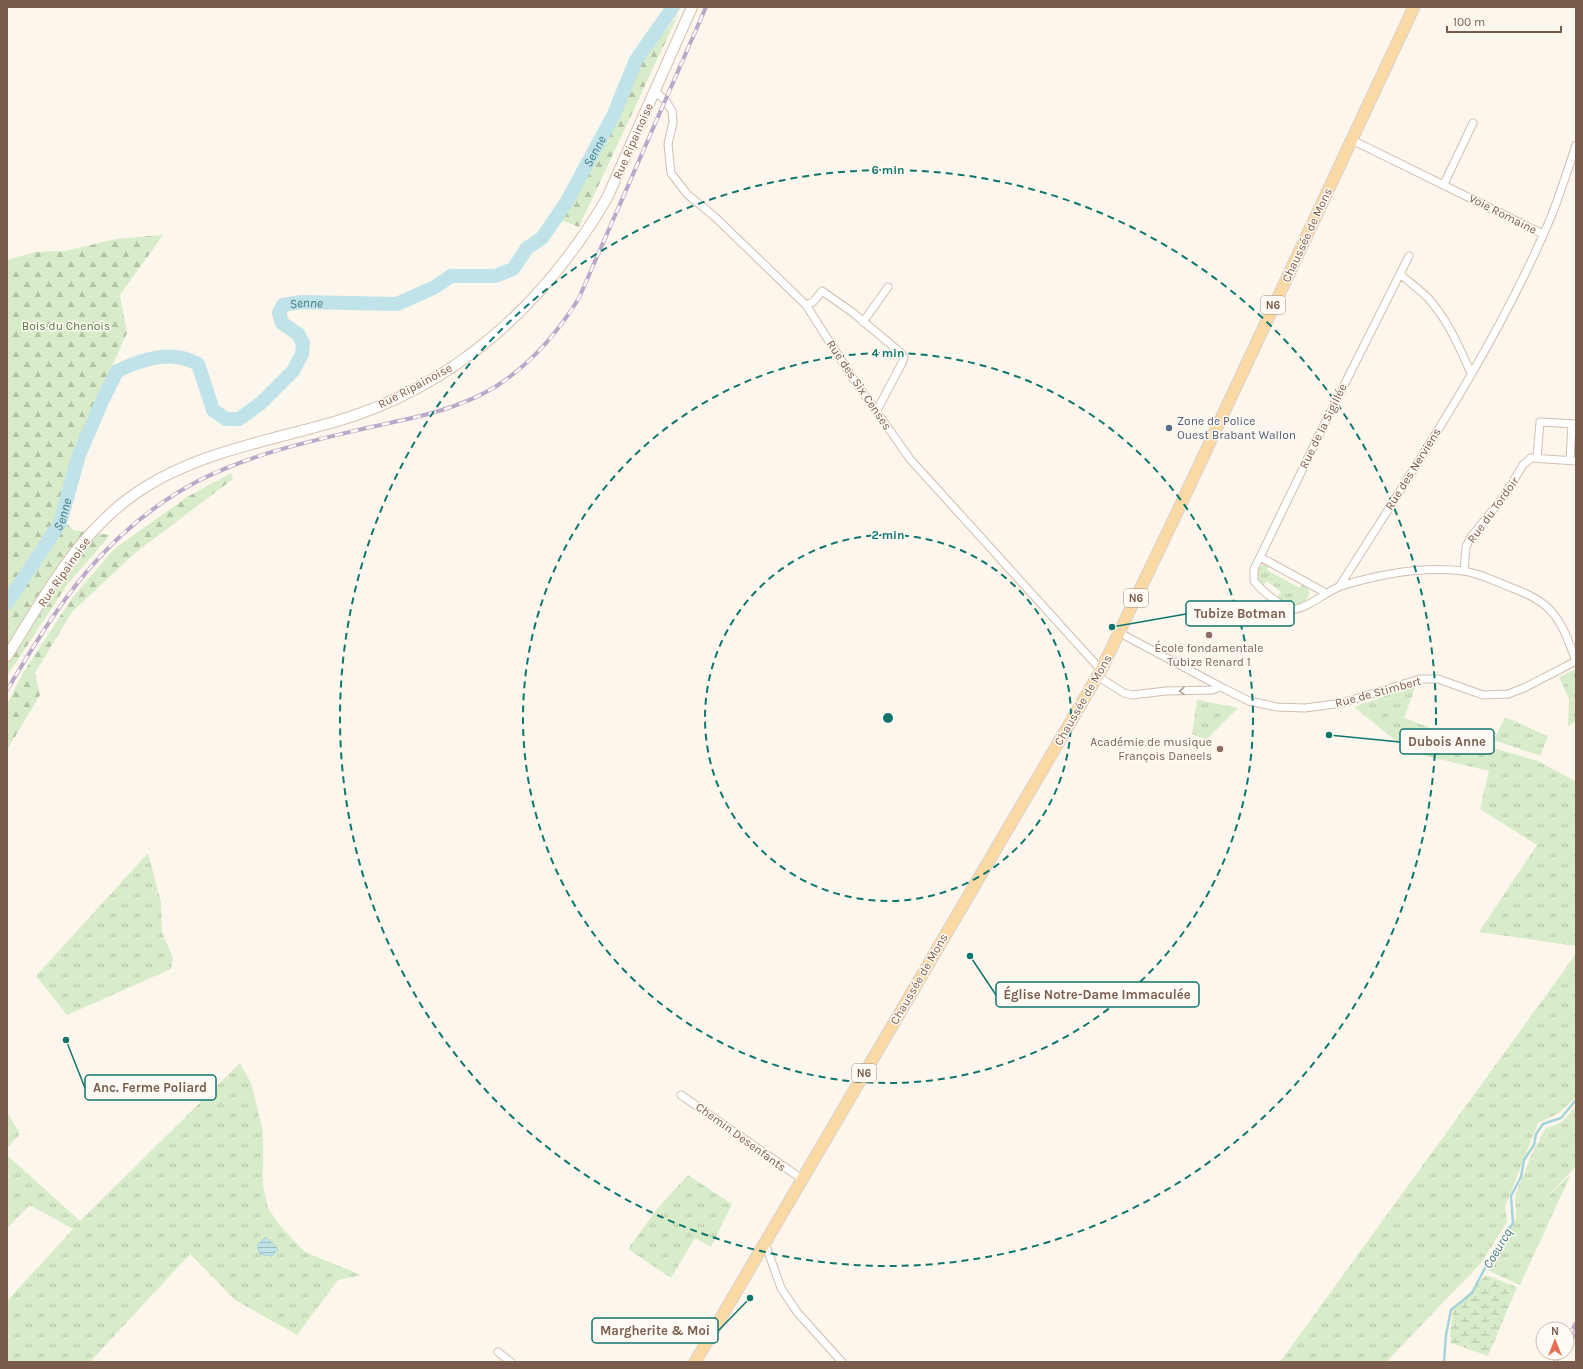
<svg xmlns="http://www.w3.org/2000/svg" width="1583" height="1369" font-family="Karla,sans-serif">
<defs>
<pattern id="grass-tufts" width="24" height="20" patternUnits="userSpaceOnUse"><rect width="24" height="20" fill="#d8ecc9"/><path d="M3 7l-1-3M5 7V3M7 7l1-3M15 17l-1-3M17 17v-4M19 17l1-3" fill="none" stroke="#b4c2a5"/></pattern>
<pattern id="forest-firs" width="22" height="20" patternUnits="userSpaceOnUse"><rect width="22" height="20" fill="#d8ecc9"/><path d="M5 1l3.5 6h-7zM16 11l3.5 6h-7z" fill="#b4c2a5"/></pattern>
<pattern id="wetland-marsh" width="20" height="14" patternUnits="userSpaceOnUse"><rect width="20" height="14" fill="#d8ecc9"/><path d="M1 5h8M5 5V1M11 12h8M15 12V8" fill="none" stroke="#b4c2a5"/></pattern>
<pattern id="water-rules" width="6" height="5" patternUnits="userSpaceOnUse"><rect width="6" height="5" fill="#bfe3e8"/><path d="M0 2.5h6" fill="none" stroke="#a0bbbe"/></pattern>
</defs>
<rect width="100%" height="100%" fill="#fdf6ec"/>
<!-- grass -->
<path fill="url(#grass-tufts)" d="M 1264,564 L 1269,565 L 1267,570 L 1300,588 L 1303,583 C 1318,593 1302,611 1288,605 C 1284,603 1280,600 1277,597 L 1281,592 L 1267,581 L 1263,586 L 1257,579 L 1257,570 Z
M 1576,669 L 1576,721 L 1568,726 L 1569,699 L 1559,677 Z
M 1416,685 L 1404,718 L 1449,735 L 1538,761 L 1573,780 L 1576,780 L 1576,946 L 1479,932 L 1537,845 L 1480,809 L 1489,771 L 1410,752 L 1354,707 Z
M 1197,700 L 1238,708 L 1206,740 L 1192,734 Z
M 1505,717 L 1548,736 L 1540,756 L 1494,740 Z
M 148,853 L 161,902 L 162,932 L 173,958 L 171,969 L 67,1015 L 36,976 Z
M 1576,954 L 1576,1097 L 1559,1113 L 1538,1123 L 1505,1207 L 1507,1222 L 1481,1263 L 1386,1362 L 1280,1362 Z
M 240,1063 L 251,1083 L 263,1131 L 263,1186 L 268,1208 L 281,1227 L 305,1252 L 361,1275 L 338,1280 L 297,1335 L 235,1300 L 190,1254 L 90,1362 L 7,1362 L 7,1301 L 73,1229 L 30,1205 L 7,1228 L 7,1155 L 80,1221 Z
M 1576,1106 L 1576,1166 L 1546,1198 L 1571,1174 L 1520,1285 L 1487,1270 L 1516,1218 L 1515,1196 L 1530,1158 L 1545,1129 L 1562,1122 Z
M 7,1112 L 20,1134 L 7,1148 Z
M 688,1175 L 732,1204 L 711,1247 L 695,1238 L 671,1278 L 628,1249 L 657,1209 Z"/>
<!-- forest -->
<path fill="url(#forest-firs)" d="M 678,15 L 579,227 L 556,218 L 638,62 Z
M 163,235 L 120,295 L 127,333 L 75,447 L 57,512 L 73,530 L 110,535 L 67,585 L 7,676 L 7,260 L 35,252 L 65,251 L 116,239 Z
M 231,473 L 233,479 L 135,553 L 72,612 L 35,673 L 40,695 L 7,750 L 7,704 L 23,673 L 72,598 L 114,549 L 187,497 Z"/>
<!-- wetland -->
<path fill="url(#wetland-marsh)" d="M 1486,1275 L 1517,1287 L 1488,1356 L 1451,1343 L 1450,1333 L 1453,1311 Z"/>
<!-- water -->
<path fill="url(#water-rules)" stroke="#a5d3da" d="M 266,1237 L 278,1249 L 272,1256 L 260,1254 L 257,1245 Z"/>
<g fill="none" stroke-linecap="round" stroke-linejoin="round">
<!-- stream -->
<path stroke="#a5d3da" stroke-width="2.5" d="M 1444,1362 L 1446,1335 L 1451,1310 L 1472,1293 L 1496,1247 L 1513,1223 L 1511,1196 L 1521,1177 L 1524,1160 L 1534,1145 L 1536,1134 L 1543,1124 L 1561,1118 L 1576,1100"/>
<!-- river -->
<path stroke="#bfe3e8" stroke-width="14" id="s1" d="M 7,603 L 60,523 L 79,455 L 103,399 L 117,371 C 143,359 171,349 198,364 L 213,410 L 226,419 L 239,419 L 261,403 L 293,371 L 302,354 L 303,343 L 298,334 L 282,323 L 279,313 L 283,305 L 301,302 L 397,304 L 435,287 L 451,276 L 495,276 L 513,269 L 527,248 L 542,238 L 566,203 L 614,114 L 636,60 L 673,7"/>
<!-- street casing -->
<g stroke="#d1beb0" stroke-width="9">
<path id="street" d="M 655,92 L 665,100 L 672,111 L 673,122 L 668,144 L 671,173 L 687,194 L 715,217 L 806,305 L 850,374 L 910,459 L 1101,670
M 1352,140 L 1543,234
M 1444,184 L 1473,123
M 1409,256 L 1323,427 L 1260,557 L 1254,569 L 1254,581 C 1261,590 1284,610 1295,609 C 1306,609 1327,591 1341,586 C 1380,574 1422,566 1463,571 C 1479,573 1497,582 1512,588 C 1526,593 1540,599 1550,610 C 1564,625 1569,643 1576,661
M 1400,274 C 1409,282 1420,290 1428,298 C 1448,320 1459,347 1471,373
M 806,305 L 813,302 L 822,291 L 852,312 L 901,353 L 904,358 L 902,363 L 876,412
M 863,322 L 888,287
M 1537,458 L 1540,422 L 1576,424
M 1570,460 L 1572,424
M 1260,557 L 1326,593
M 1464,571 L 1466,547 L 1471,537 L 1504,496 L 1523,465 L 1531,458 L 1576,461
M 1339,587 C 1415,467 1496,347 1551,217 C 1560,194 1568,169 1576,145
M 1120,633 L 1221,687 L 1249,701 L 1277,707 L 1305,708 L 1342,703 L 1420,679 L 1438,679 L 1483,695 L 1508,694 L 1524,688 L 1576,661
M 1097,676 L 1124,693 L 1132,695 L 1166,691 L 1212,690 L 1221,687
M 681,1095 L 802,1179
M 765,1243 L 781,1288 L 797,1312 L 842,1362
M 498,1352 L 511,1362"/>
</g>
<!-- secondary casing -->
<g stroke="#d6c0b0" stroke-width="12">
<path id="secondary" d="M 7,656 C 43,599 76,536 132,496 C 192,453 265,442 334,422 C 455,387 545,304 607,198 L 692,7"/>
</g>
<!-- primary casing -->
<g stroke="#dad1cd" stroke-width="13">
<path id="primary" d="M 695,1362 L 1101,670 L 1173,521 L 1414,7"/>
</g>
<!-- street -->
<use href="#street" stroke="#fff" stroke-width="7"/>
<!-- secondary -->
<use href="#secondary" stroke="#fff" stroke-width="10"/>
<!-- primary -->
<use href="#primary" stroke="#fbd9a5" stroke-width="11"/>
<!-- rail casing -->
<g stroke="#b9a8c9" stroke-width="4">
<path id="rail" d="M 7,690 C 59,603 105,530 198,481 C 253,453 312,441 371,427 C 413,418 457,410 495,387 C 531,364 557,334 579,298 L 706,7
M 1569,1336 L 1576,1323
M 1567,1348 L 1576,1332
M 1555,1362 L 1560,1353"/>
</g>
<!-- rail -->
<use href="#rail" stroke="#fffaf3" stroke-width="2.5" stroke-dasharray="8" stroke-linecap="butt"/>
</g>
<!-- one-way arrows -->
<defs><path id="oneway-chevron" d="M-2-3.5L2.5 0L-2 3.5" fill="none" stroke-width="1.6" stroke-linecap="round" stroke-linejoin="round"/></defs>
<use stroke="#af9d94" href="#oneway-chevron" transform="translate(1182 691) rotate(179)"/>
<!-- distance rings -->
<g fill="none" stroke="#0f766e" stroke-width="2" stroke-dasharray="7 5">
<circle cx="888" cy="718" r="183"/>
<circle cx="888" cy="718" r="365"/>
<circle cx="888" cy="718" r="548"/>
</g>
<!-- markers -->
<circle fill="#5c6f8a" stroke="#fffaf3" stroke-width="1.5" cx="1169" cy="428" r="4"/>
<g fill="#8d6e63" stroke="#fffaf3" stroke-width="1.5">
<circle cx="1209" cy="635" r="4"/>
<circle cx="1220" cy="749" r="4"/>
</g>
<g text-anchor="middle" stroke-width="3" stroke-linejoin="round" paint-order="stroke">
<!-- shield labels -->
<g fill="#fffaf3" stroke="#a28b7f" stroke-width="1">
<rect x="1261" y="296" width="24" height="18" rx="3"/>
<rect x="1124" y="589" width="24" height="18" rx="3"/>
<rect x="852" y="1064" width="24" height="18" rx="3"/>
</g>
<g font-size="11" font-weight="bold" fill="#7a5c4d">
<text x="1273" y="309">N6</text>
<text x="1136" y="602">N6</text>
<text x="864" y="1077">N6</text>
</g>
<!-- street labels -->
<g font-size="12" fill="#7a5c4d" stroke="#fffaf3">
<text transform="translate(633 141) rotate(-66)" y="4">Rue Ripainoise</text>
<text transform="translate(1503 214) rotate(27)" y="4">Voie Romaine</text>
<text transform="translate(1307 235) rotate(-65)" y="4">Chaussée de Mons</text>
<text transform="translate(859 385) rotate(56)" y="4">Rue des Six Censes</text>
<text transform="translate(415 386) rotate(-28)" y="4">Rue Ripainoise</text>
<text transform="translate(1323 426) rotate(-64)" y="4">Rue de la Sigillée</text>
<text transform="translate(1413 469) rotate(-58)" y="4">Rue des Nerviens</text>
<text transform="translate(1493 510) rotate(-54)" y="4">Rue du Tordoir</text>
<text transform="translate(64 572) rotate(-55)" y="4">Rue Ripainoise</text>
<text transform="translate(1378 692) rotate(-15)" y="4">Rue de Stimbert</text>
<text transform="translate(1083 700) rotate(-60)" y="4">Chaussée de Mons</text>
<text transform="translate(919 979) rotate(-60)" y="4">Chaussée de Mons</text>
<text transform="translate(741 1137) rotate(36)" y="4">Chemin Desenfants</text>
</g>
<!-- park labels -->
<g font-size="12" fill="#537a41" stroke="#fffaf3">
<text x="66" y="330">Bois du Chenois</text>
</g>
<!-- service labels -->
<g font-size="12" fill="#4e5e75" stroke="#fffaf3" text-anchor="start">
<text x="1177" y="425">Zone de Police<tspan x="1177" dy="14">Ouest Brabant Wallon</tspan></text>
</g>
<!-- education labels -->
<g font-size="12" fill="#785e54" stroke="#fffaf3">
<text x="1209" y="652">École fondamentale<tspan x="1209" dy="14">Tubize Renard 1</tspan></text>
<text x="1212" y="746" text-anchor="end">Académie de musique<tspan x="1212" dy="14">François Daneels</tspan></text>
</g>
<!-- water labels -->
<g font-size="13" font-style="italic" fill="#437c86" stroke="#fffaf3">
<text dy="5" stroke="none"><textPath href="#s1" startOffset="956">Senne</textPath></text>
<text dy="5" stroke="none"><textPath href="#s1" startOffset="596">Senne</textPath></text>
<text dy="5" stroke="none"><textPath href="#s1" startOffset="105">Senne</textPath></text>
<text transform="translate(1497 1248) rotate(-59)" y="5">Coeurcq</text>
</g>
</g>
<circle cx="888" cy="718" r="6" fill="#0f766e" stroke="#fffaf3" stroke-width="2"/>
<g font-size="12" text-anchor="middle" font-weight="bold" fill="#0f766e" stroke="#fffaf3" stroke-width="3" stroke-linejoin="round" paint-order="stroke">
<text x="888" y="174">6 min</text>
<text x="888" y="357">4 min</text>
<text x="888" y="539">2 min</text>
</g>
<!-- callouts -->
<path fill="none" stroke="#0f766e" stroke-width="1.5" d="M1112 627L1186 614M1329 735L1400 742M970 956L996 995M66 1040L85 1088M750 1298L718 1331"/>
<g fill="#0f766e" stroke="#fffaf3" stroke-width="1.5">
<circle cx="1112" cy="627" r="4"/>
<circle cx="1329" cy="735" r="4"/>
<circle cx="970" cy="956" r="4"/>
<circle cx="66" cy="1040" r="4"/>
<circle cx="750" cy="1298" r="4"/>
</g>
<g fill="#fffaf3" stroke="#0f766e" stroke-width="1.5">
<rect x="1186" y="601" width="108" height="25" rx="4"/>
<rect x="1400" y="729" width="94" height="25" rx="4"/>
<rect x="996" y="982" width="203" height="25" rx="4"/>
<rect x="85" y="1075" width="131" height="25" rx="4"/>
<rect x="592" y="1318" width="126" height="25" rx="4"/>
</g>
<g font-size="13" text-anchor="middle" font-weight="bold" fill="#7a5c4d">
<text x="1240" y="618">Tubize Botman</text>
<text x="1447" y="746">Dubois Anne</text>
<text x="1097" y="999">Église Notre-Dame Immaculée</text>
<text x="150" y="1092">Anc. Ferme Poliard</text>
<text x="655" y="1335">Margherite &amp; Moi</text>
</g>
<!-- border -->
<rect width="1583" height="1369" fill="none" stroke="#7a5c4d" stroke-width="16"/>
<!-- north arrow -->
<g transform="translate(1555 1341)"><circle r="19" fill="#fffaf3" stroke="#cabbb1"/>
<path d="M0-3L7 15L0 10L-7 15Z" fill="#e76f51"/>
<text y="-6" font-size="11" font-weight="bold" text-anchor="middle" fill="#7a5c4d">N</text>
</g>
<!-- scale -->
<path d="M1447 26v6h114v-6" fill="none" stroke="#7a5c4d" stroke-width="2"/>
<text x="1453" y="26" font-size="12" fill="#7a5c4d" stroke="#fffaf3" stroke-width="3" paint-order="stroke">100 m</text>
</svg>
